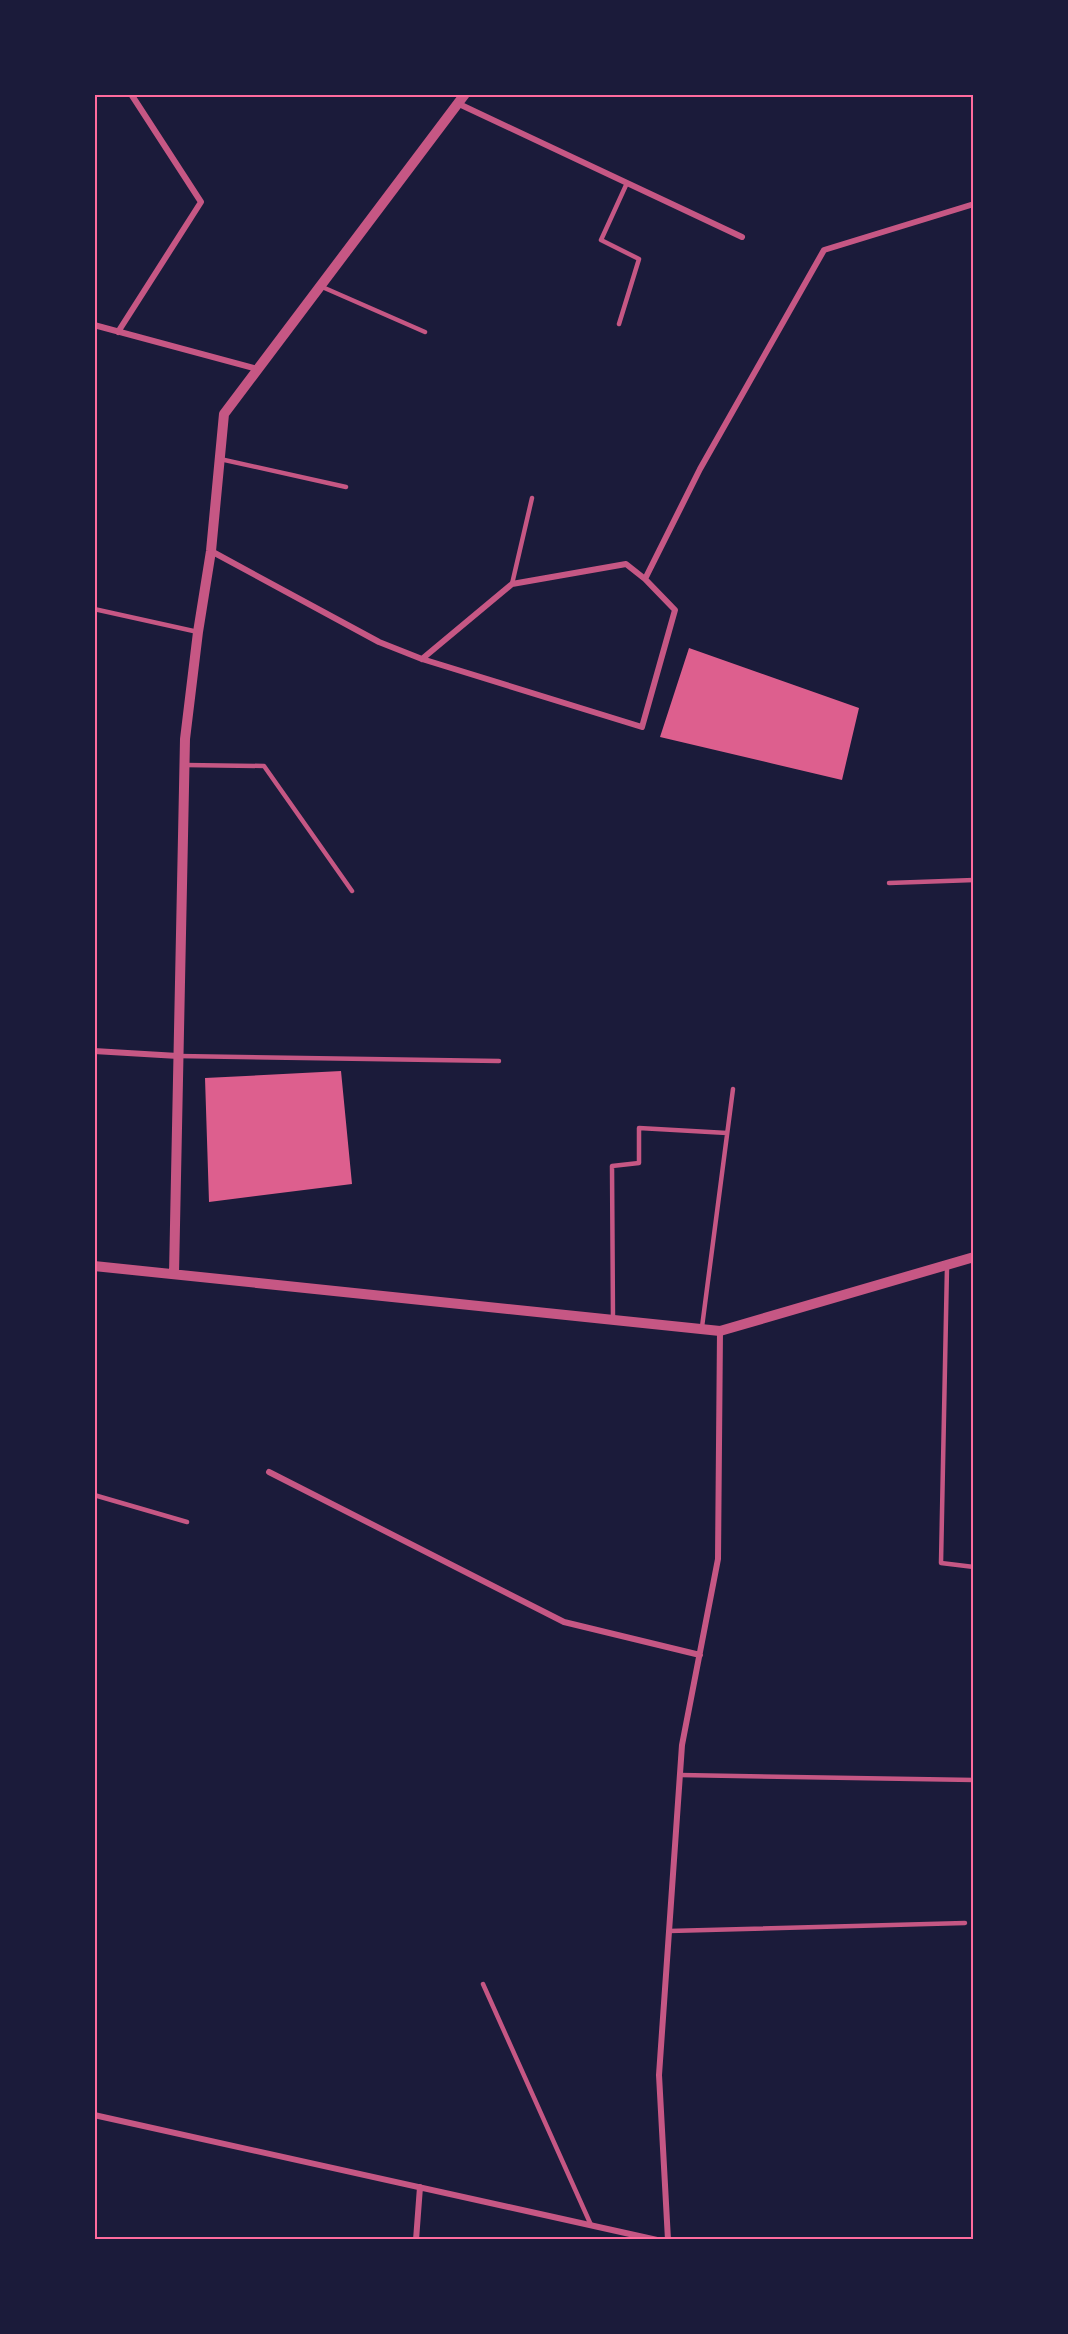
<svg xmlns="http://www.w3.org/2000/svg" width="1068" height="2334" font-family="Barlow,sans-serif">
<rect width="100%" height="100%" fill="#1b1b3a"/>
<!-- building -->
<path fill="#dd5f8e" d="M 689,648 L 859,708 L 842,780 L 660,737 Z
M 341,1071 L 352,1184 L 209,1202 L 205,1078 Z"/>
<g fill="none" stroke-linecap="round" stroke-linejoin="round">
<!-- service -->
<path stroke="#c65784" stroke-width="4.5" d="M 320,286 L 425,332
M 619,324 L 639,259 L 601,240 L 627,183
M 220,459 L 346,487
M 512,584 L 532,498
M 94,609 L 198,632
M 185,765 L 264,766 L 352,891
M 889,883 L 974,880
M 178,1056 L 499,1061
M 947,1267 L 941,1563 L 974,1567
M 613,1320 L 612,1166 L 639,1163 L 639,1128 L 727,1133
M 702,1327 L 733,1089
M 94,1495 L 187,1522
M 680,1775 L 974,1780
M 669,1931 L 965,1923
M 483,1984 L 591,2225"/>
<!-- minor -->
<path stroke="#c65784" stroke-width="6" d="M 459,104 L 742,237
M 94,325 L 257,369
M 118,332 L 201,202 L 131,94
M 211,551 L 379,642 L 422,659 L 642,727 L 675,610 L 645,579
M 422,659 L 512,584 L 626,564 L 645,579 L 700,469 L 824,250 L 974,204
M 94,1051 L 178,1056
M 269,1472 L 564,1622 L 700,1655
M 94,2115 L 657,2240
M 416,2240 L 420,2187
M 668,2240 L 659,2075 L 682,1745 L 718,1559 L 720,1331"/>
<!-- tertiary -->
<path stroke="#c65784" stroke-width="10" d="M 94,1266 L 720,1331 L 974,1257
M 174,1274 L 185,739 L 198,632 L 211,551 L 224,414 L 465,94"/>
</g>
<!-- border -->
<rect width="1068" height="2334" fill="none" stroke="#1b1b3a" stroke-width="192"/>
<rect x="96" y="96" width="876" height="2142" fill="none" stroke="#ff6b9d" stroke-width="2"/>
</svg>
